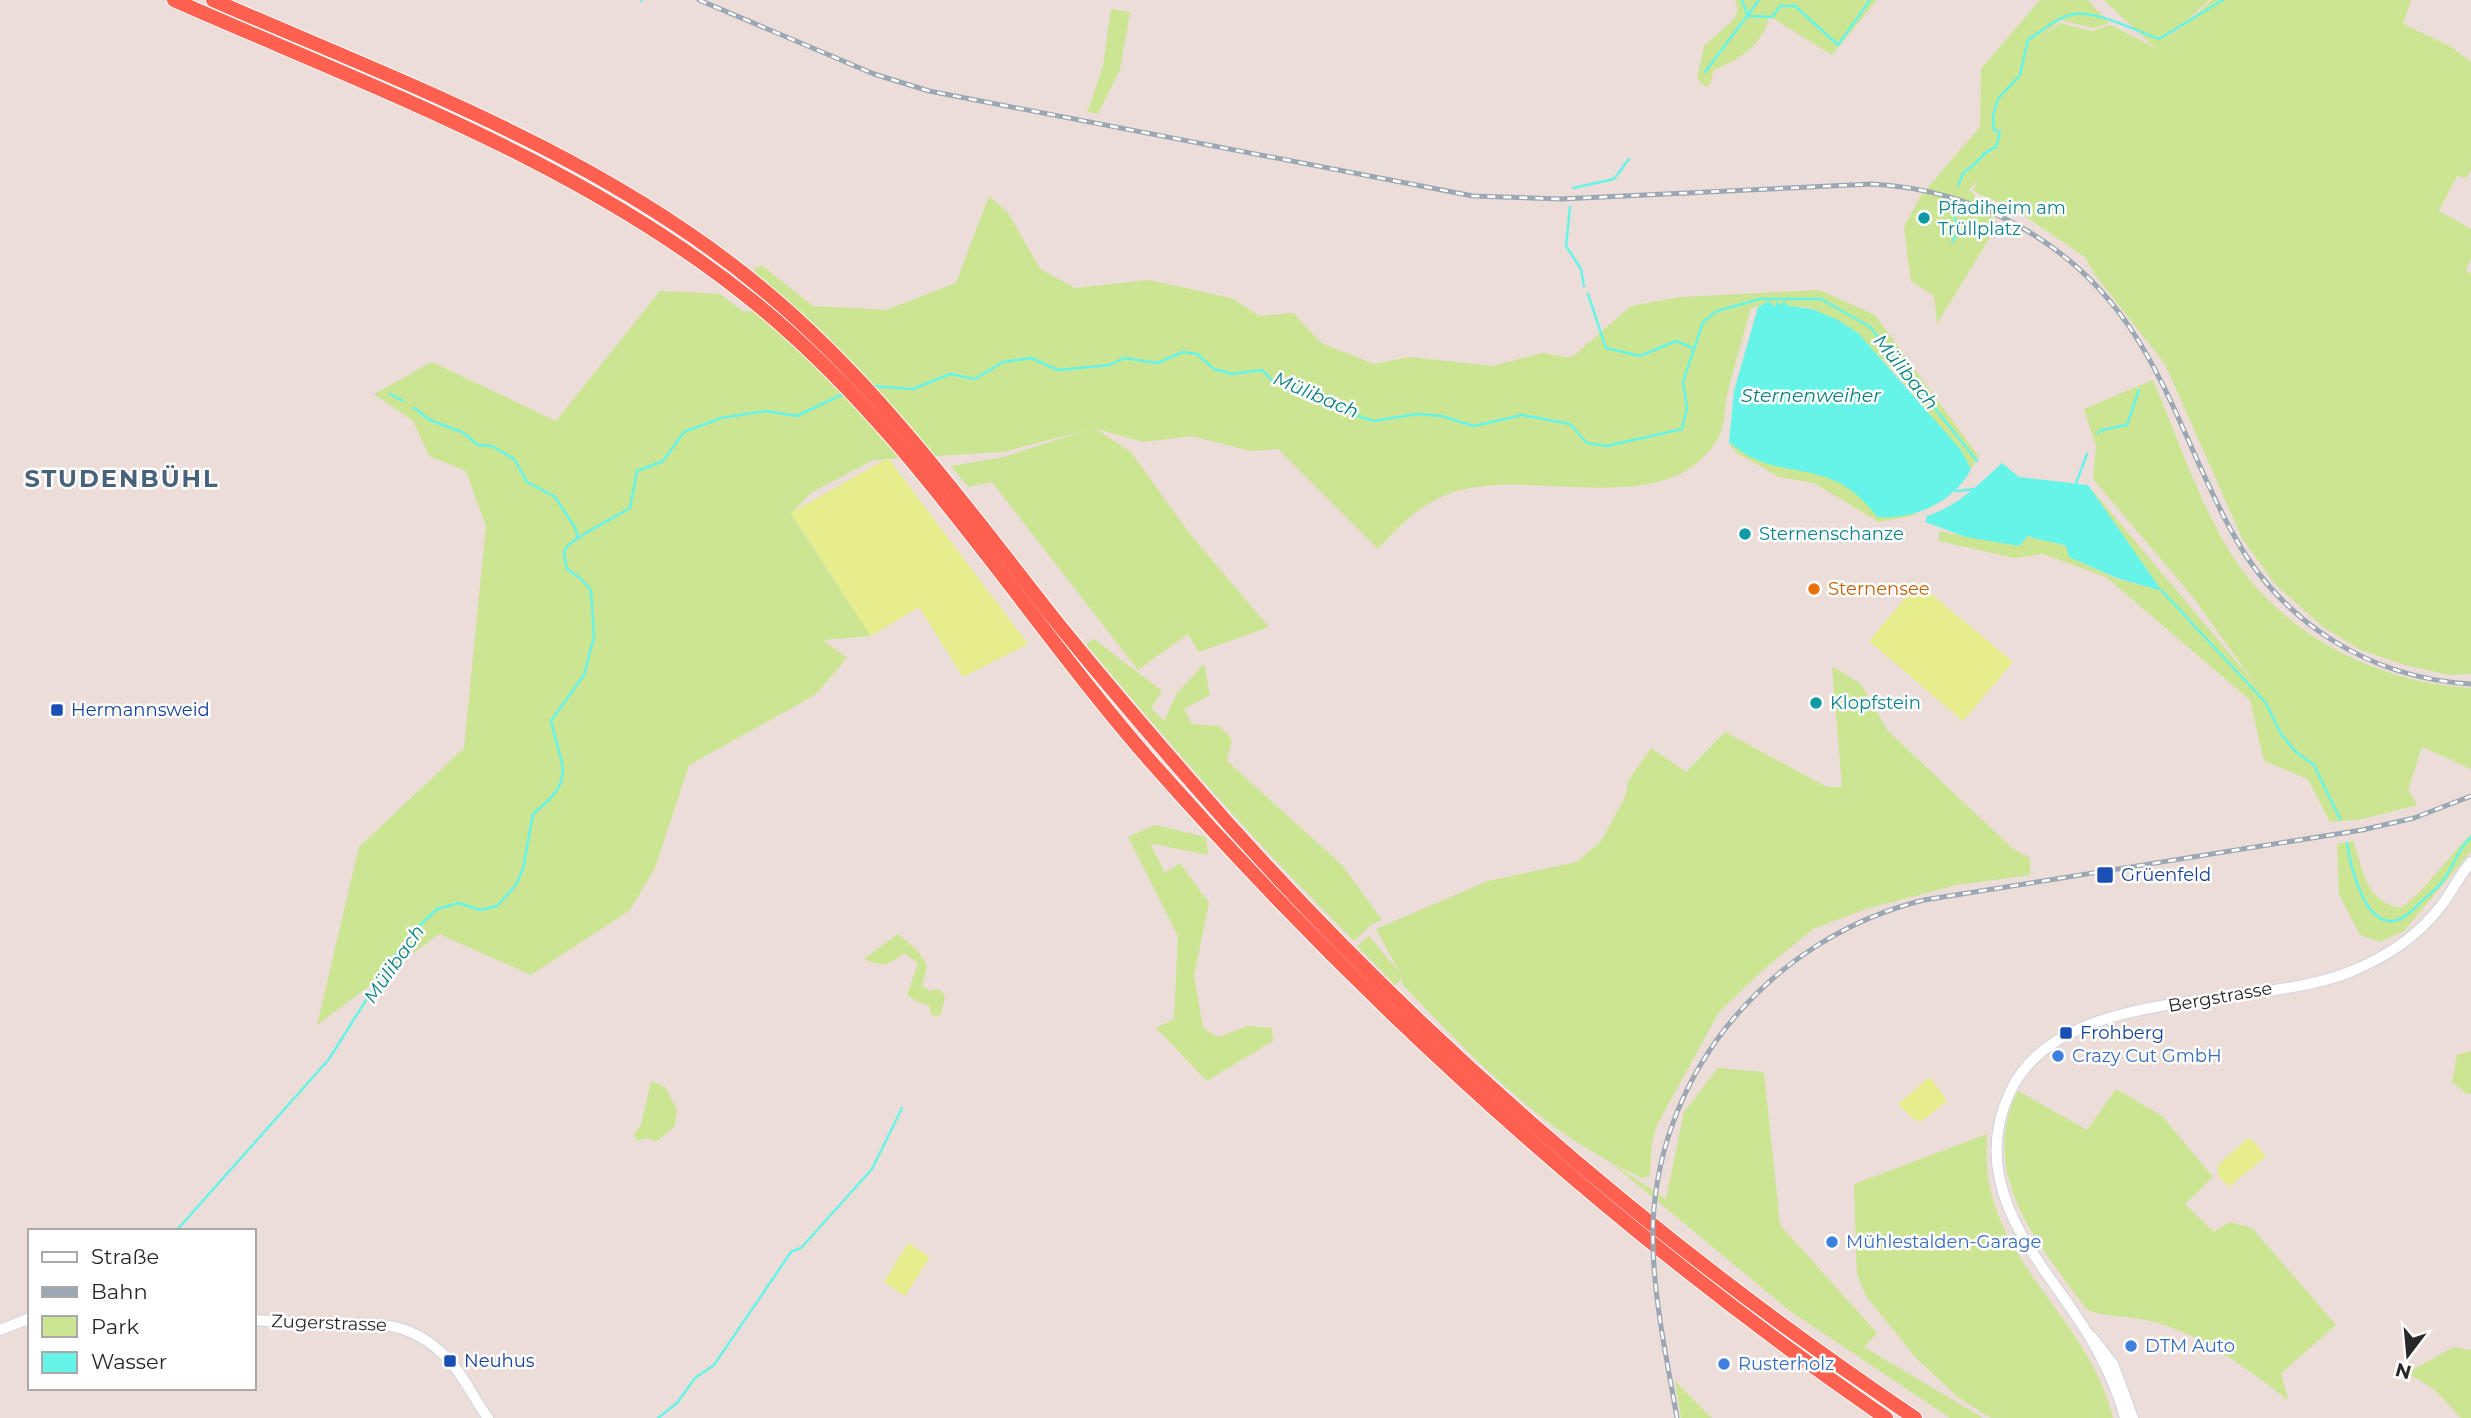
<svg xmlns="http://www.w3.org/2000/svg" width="2471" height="1418" viewBox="0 0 2471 1418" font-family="Montserrat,sans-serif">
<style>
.green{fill:#cbe592}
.pitch{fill:#e6ed8d}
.water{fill:#66f4e9}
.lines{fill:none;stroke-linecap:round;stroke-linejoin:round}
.stream{stroke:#66f4e9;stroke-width:2.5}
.secondary-casing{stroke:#cbd5de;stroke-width:12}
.motorway-casing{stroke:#fff;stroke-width:16}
.secondary{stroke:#fff;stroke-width:10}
.motorway{stroke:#ff6050;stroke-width:14}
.rail-casing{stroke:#9ca7b4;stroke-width:5}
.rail{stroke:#fff;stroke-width:2.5;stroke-dasharray:8;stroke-linecap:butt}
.culture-dot{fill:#0f9aa8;stroke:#fff;stroke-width:2.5}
.food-dot{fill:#e8710a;stroke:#fff;stroke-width:2.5}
.transit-dot{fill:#1a4fb4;stroke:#fff;stroke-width:2.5}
.shop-dot{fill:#3f7fe0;stroke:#fff;stroke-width:2.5}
.labels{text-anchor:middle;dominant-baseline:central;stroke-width:5;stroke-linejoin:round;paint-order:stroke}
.culture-label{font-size:18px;fill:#0d838f;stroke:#fff;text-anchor:start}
.food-label{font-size:18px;fill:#c56008;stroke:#fff;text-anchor:start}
.transit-label{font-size:18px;fill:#164399;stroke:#fff;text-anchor:start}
.street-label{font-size:18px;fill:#282828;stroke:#fff}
.shop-label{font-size:18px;fill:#366cbe;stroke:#fff;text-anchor:start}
.water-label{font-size:19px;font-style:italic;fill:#098181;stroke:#fff}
.district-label{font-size:24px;font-weight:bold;letter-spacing:2px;fill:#47627a;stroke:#fff}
</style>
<rect width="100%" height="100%" fill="#ecddd9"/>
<g class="green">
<path d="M1735,0H1877L1832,55L1769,16C1764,45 1738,60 1714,70L1710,84L1705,87L1697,78L1704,46L1734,19L1738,10Z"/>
<polygon points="2040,0 2088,0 2109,23 2094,28 2060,20 2041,39 2060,23 2091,31 2111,25 2155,48 2104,0 2209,0 2157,49 2212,0 2411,0 2403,24 2450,46 2471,62 2471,169 2467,178 2457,176 2439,211 2471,229 2471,258 2466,271 2471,273 2471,674 2449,675 2405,665 2361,650 2323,627 2275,584 2242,538 2165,364 2095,275 2085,257 2016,210 1973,191 1977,181 1969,189 1998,224 1937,324 1934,296 1911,281 1904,227 1922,194 1980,127 1981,69"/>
<polygon points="1111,9 1130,12 1120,70 1098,114 1086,111 1089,108 1103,66"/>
<path d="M989,196L1008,213L1040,269L1075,288L1149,280L1231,298L1260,316L1293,313L1321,343L1374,364L1409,357L1493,366L1542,353L1571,358L1631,306L1680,297L1819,290L1875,315L1979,457L1971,469C1925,413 1882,340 1814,310C1799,303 1781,311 1767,304L1751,308C1743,337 1734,366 1727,395C1724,410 1725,429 1716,442C1663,522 1534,467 1454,492C1422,502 1400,525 1378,549L1278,449L1251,451L1191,436L1143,442L1094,428L1131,452L1189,533L1269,627L1199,652L1188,634L1138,670L992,482L968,487L951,466L1004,457L1087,430L1003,452L873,460L811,493L791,514L871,636L823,640L847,658L815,695L689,765L655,868L630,910L531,975L439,934L317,1025L359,847L464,748L486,526L466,471L429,456L413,421L374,394L432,362L556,421L660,291L720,294L744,312L791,305L753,270L761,265L813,306L886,310L956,283Z"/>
<path d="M2153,380C2176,434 2195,491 2224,542C2274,631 2372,682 2471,688V769L2422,747L2408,790L2417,805L2363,819L2330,822L2308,779L2264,761L2250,700L2106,577L2043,554L2014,558L1939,541V531L2019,546L2028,536C2041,541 2054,541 2066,547L2069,557L2117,579L2161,590L2088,485L2256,685L2193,597L2093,479L2096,446L2084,409Z"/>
<polygon points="1728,443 1758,456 1827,475 1855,489 1883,515 1921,514 1879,522 1814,483 1779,477 1737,453"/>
<path d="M1094,639L1162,691L1151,708L1164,721L1177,693L1204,664L1210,695L1184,709L1192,724L1219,726L1232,739L1227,761L1342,865L1382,920L1372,924L1354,941C1259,847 1171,747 1086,644Z"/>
<path d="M1832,666L1861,684L1887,730L2013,849L2030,858V875L1956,885L1866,909L1813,929L1763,970L1719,1012L1657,1125L1652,1143L1650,1176L1642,1178L1613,1164L1666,1199L1684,1112L1718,1068L1764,1072L1780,1225L1877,1333L1864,1347L1983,1418H1950L1790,1311L1609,1161C1529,1119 1464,1048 1402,984V978L1395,985L1357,946L1369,936L1400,973L1376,929L1488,881L1577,862L1602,840L1626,795L1628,781L1651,748L1686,772L1725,732L1827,787H1842Z"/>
<polygon points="1155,825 1206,837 1208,855 1150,843 1165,873 1180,863 1209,903 1194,975 1203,1028 1218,1037 1248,1026 1272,1028 1273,1041 1207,1081 1156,1028 1174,1019 1178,936 1128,837"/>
<path d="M2471,834V851L2404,931L2380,942L2360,935L2339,894L2337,844L2353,841C2364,872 2365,901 2401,908C2429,887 2446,859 2471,834Z"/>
<path d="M898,934L917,950L927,965L922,986L930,991L939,989L945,996L941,1014L936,1017L931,1014L929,1005L918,1002L907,995L918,963L904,953C888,966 883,967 864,959Z"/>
<polygon points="2471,1051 2471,1094 2467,1094 2452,1082 2457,1055"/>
<polygon points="651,1081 665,1087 677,1110 675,1126 656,1142 648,1138 637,1141 634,1134 641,1125"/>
<path d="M2116,1089L2162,1116L2213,1177L2185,1204L2214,1232L2229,1222L2252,1228L2336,1325L2281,1373L2288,1400C2246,1368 2200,1332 2146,1320C2126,1316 2106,1317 2087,1310C2040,1245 1976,1175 2018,1091L2087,1130Z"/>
<path d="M1987,1134C1987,1148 1986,1163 1988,1177C2001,1268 2092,1327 2113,1418H1991L1959,1398L1915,1357L1866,1296L1857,1275L1854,1184Z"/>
<polygon points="2454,1347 2471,1350 2471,1418 2461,1418 2434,1389 2407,1373"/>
<polygon points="1675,1381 1712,1418 1681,1418"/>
</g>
<g class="pitch">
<polygon points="888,458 1028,644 963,677 919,607 871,636 791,513"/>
<polygon points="1918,583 2013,662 1963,721 1869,641"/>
<polygon points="1930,1077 1947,1101 1922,1121 1916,1121 1898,1104"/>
<polygon points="2247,1139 2251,1139 2266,1156 2229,1187 2218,1175 2218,1165"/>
<polygon points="908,1243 930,1257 905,1296 884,1282"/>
</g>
<g class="water">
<path d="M1769,301L1774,307L1777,301L1781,306L1783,301L1789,306L1812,309L1838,320L1858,333L1961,450L1971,469C1954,503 1913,520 1877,517C1829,451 1779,487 1729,442L1734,391L1758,307Z"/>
<path d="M2002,463L2019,477L2088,485L2162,591L2117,578L2069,557L2066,546C2054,541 2041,541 2028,536L2019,546L1966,537L1925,522L1927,516C1958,506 1979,484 2002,463Z"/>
</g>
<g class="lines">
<g class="stream">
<polyline points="641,0 641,1"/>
<polyline points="1742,0 1748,16 1772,17 1780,6 1795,6 1838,45 1870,0"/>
<polyline points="1705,72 1759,0"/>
<path d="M1958,185L1964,172C1978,165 1981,152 1996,147L2000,132L1994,130L1993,116L1998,99L2020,75L2028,40C2042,31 2058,16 2075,14C2099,11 2136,31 2159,39L2223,0"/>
<polyline points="1573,188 1614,179 1629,159"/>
<polyline points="1570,207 1566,246 1581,269 1584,286"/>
<polyline points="1952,242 1958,230 1952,207"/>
<polyline points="1588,294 1606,348 1640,356 1676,341 1693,348"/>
<polyline points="872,386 913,389 950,374 975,379 1003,362 1031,358 1058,370 1110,365 1124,358 1157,363 1183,352 1197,354 1214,369 1232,374 1262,370 1273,381 1324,397 1356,415 1373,421 1417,414 1442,416 1474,426 1522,415 1570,424 1587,443 1607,446 1682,429 1687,408 1683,382 1703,322 1717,311 1760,299 1821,299 1870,327 1977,461"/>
<polyline points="390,394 403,401"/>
<polyline points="414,408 430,420 462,432 478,445 492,446 514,459 527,482 555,497 576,529 577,536"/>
<polyline points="2098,433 2102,430 2127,425 2139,390"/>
<polyline points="2076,483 2087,454"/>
<polyline points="1956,491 1976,489"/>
<polyline points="2162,591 2266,703 2281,734 2296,752 2314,765 2340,819"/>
<path d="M2347,843C2350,863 2363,923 2392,921C2404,921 2414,908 2422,901C2428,895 2437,889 2442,882C2453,868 2457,850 2471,837"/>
<path d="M176,1231L329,1059L392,959L414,931L437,909L459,903L480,910L497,906L516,885L523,869L533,814C577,779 562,769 551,721L584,675L594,637L591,590L580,578L567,569C566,564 564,557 564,552C566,540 617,517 630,508L637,471L663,461L684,432L721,418L766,411L797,416L845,393"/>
<polyline points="658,1418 677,1403 695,1378 714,1365 791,1252 801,1248 872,1169 902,1108"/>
</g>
<g class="secondary-casing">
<g id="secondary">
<path d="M254,1320C281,1322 308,1324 335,1324C380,1324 410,1321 445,1356C463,1373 473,1398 488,1418"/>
<polyline points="0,1330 30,1318"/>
<polyline points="2092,1337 2113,1364 2133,1418"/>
<path d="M2125,1418C2117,1388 2102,1357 2086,1331C2056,1282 2012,1237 2000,1180C1993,1150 1997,1120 2010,1092C2060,984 2251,1010 2347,973C2383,959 2417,937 2441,906C2452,892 2459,876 2471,862"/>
</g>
</g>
<g class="motorway-casing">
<g id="motorway">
<path d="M174,0C373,88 583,163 754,302C913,431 1019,611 1153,764C1371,1011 1615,1231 1886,1418"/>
<path d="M213,0C401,82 601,155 760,287C874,381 961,500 1051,615C1096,671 1142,725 1189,779C1399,1023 1648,1238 1915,1418"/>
</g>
</g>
<use href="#secondary" class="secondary"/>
<use href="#motorway" class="motorway"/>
<g class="rail-casing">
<g id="rail">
<path d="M699,0L874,74L929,91L1473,196L1561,199L1872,184C1980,190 2078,245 2136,337C2175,398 2197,469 2232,532C2280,622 2369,678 2471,684"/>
<path d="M1677,1418C1666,1354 1651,1288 1653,1223C1660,1067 1774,937 1924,900L2362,830L2414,818L2471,796"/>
</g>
</g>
<use href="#rail" class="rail"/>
</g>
<g class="culture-dot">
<circle cx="1924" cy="218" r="7"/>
<circle cx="1745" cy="534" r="7"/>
<circle cx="1816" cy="703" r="7"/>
</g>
<circle class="food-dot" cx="1814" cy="589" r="7"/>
<g class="transit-dot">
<rect x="50" y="703" width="14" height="14" rx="3.5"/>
<rect x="2096" y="866" width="18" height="18" rx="3.5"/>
<rect x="2059" y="1026" width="14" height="14" rx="3.5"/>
<rect x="443" y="1354" width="14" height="14" rx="3.5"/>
</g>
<g class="shop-dot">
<circle cx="2058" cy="1056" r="7"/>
<circle cx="1832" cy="1242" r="7"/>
<circle cx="2131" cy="1346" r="7"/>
<circle cx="1724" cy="1364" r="7"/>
</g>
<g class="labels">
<g class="culture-label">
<text x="1938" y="208">Pfadiheim am<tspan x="1938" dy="21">Trüllplatz</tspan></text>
<text x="1759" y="534">Sternenschanze</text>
<text x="1830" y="703">Klopfstein</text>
</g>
<g class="food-label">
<text x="1828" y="589">Sternensee</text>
</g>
<g class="transit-label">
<text x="71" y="710">Hermannsweid</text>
<text x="2121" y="875">Grüenfeld</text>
<text x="2080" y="1033">Frohberg</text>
<text x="464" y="1361">Neuhus</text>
</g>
<g class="street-label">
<text transform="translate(2220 997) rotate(-10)">Bergstrasse</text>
<text transform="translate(329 1323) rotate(2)">Zugerstrasse</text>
</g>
<g class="shop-label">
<text x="2072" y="1056">Crazy Cut GmbH</text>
<text x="1846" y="1242">Mühlestalden-Garage</text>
<text x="2145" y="1346">DTM Auto</text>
<text x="1738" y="1364">Rusterholz</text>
</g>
<g class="water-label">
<text transform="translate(1906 372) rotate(51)">Mülibach</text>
<text transform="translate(1316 395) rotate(23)">Mülibach</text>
<text x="1811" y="395">Sternenweiher</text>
<text transform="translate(394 964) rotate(-55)">Mülibach</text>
</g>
<g class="district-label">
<text x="122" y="478">STUDENBÜHL</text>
</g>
</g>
<rect x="28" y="1229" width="228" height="161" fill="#ffffff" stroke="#a9a9a9" stroke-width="2"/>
<rect x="42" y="1252" width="35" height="10" fill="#ffffff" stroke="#a9a9a9" stroke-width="2"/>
<text x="91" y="1264" font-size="21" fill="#282828">Straße</text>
<rect x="42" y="1287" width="35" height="10" fill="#9ca7b4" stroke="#a9a9a9" stroke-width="2"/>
<text x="91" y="1299" font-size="21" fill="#282828">Bahn</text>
<rect x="42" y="1316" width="35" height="21" fill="#cbe592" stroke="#a9a9a9" stroke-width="2"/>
<text x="91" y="1334" font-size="21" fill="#282828">Park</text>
<rect x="42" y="1352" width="35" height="21" fill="#66f4e9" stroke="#a9a9a9" stroke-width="2"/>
<text x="91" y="1369" font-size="21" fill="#282828">Wasser</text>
<g transform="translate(2408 1355) rotate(196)" stroke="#ffffff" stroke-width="5" paint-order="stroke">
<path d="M0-5L12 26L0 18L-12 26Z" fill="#282828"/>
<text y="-10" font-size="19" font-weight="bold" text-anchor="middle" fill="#282828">N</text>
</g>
</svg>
